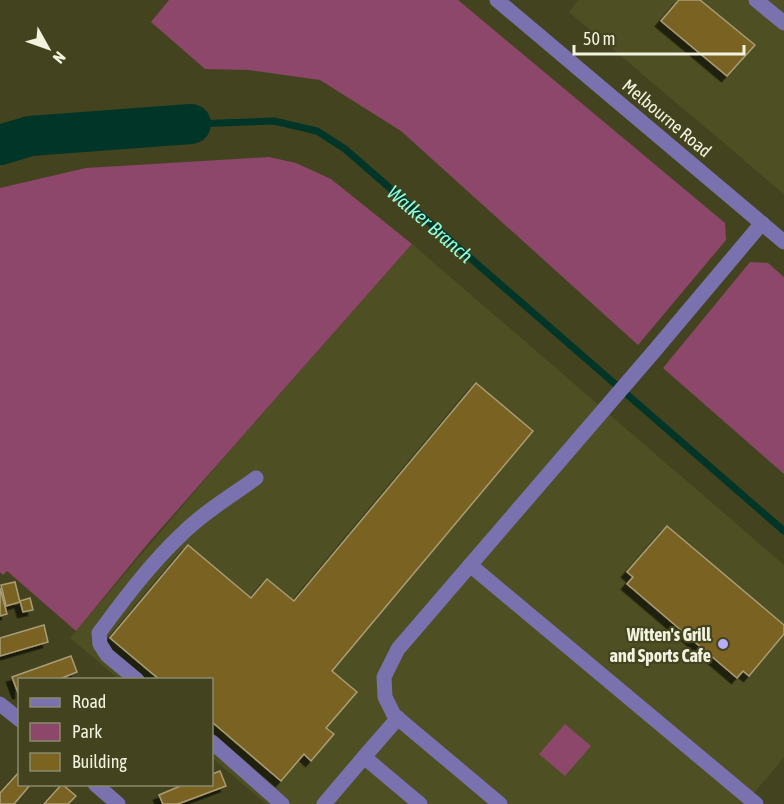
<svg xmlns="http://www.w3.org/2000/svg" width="784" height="804" viewBox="0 0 784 804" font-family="'Asap Condensed',sans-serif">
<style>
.built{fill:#4e4f22}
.green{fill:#8c476a}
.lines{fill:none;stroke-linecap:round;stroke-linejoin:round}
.stream{stroke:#003527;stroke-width:7}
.river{stroke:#003527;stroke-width:40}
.building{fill:#7a6420;stroke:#aa9c76;stroke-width:1.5;filter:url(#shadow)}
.minor{stroke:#7a71af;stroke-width:15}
.poi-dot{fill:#b6acf8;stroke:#43441f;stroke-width:2}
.labels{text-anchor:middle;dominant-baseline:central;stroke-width:4.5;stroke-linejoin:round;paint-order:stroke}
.street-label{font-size:18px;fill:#f2f3df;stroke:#43441f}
.poi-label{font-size:18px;font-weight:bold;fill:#f2f3df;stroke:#43441f;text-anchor:end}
.water-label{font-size:20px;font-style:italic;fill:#95fad8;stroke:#43441f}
</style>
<defs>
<filter id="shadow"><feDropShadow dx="-5.5" dy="5.5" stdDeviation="0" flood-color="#0009"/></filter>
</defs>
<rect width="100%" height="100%" fill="#43441f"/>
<g class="built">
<polygon points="578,0 784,0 784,194 569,12"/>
<polygon points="412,244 784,565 784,757 745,804 266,804 212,758 212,680 119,679 70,638 233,447"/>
</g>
<g class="green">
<polygon points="169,0 458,0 725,223 726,240 638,345 401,131 320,80 248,70 205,69 151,22"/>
<polygon points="269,157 296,163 331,179 412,244 150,541 76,631 7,571 3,575 0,572 0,188 86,168"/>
<polygon points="750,262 768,263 784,277 784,474 663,368"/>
<polygon points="565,724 591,746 565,776 539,754"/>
</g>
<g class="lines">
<path class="stream" id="s1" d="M191,124L274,121L317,131L345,149L784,531"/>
<polyline class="river" points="0,145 30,136 191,124"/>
</g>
<g class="building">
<polygon points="679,0 700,0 755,45 727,76 661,21"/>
<polygon points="476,383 533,431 332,671 357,692 326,728 334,734 311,761 304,754 281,781 212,722 212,680 160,680 110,638 188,545 251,598 267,579 294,601"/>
<polygon points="667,526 784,625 784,634 749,676 743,671 737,678 627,584 633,577 627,572"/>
<polygon points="15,582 20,602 6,606 1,585"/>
<polygon points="0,588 7,614 0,616"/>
<polygon points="30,598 33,610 23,612 20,601"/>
<polygon points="44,625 48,642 0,656 0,638"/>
<polygon points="71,656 77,672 57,680 20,680 20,693 18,693 12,677"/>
<polygon points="20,771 20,784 31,784 14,804 0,804 0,793"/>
<polygon points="220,771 226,786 178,804 163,804 159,795 185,784 212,784 212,774"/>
<polygon points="62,784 76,796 68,804 44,804"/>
</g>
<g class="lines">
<g class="minor">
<polyline points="497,0 784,242"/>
<polyline points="756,0 784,23"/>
<polyline points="470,565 756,804"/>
<path d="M137,680L107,655L100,644L99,633C124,599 151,563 182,534C204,512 231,496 256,478"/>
<polyline points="0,704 20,720"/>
<polyline points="398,718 364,757 420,804"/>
<polyline points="212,742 282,804"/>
<polyline points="95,784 118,804"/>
<polyline points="324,804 364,757"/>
<polyline points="500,804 394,715 385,697 384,677 398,649 656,349 762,223"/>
</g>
</g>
<circle class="poi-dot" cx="723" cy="644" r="6"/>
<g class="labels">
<g class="street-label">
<text transform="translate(667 118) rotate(40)">Melbourne Road</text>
</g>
<g class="poi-label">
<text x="711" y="634">Witten's Grill<tspan x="711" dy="21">and Sports Cafe</tspan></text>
</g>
<g class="water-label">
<text stroke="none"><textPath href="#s1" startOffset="274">Walker Branch</textPath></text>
</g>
</g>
<rect x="18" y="678" width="195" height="108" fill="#43441f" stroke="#898a6c" stroke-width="1.5"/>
<rect x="30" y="698" width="30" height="9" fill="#7a71af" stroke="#898a6c" stroke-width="1.5"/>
<text x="72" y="708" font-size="18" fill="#f2f3df">Road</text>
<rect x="30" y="723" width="30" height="18" fill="#8c476a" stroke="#898a6c" stroke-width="1.5"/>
<text x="72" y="738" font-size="18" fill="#f2f3df">Park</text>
<rect x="30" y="753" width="30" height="18" fill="#7a6420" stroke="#898a6c" stroke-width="1.5"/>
<text x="72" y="768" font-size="18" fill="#f2f3df">Building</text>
<g transform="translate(48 48) rotate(130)" stroke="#43441f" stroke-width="4.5" paint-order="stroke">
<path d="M0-4.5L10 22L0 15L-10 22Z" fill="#f2f3df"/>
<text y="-9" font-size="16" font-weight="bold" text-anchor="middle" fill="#f2f3df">N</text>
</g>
<path d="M574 45v9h170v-9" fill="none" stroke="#f2f3df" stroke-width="3"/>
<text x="583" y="45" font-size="18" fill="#f2f3df" stroke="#43441f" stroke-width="4.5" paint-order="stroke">50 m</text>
</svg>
